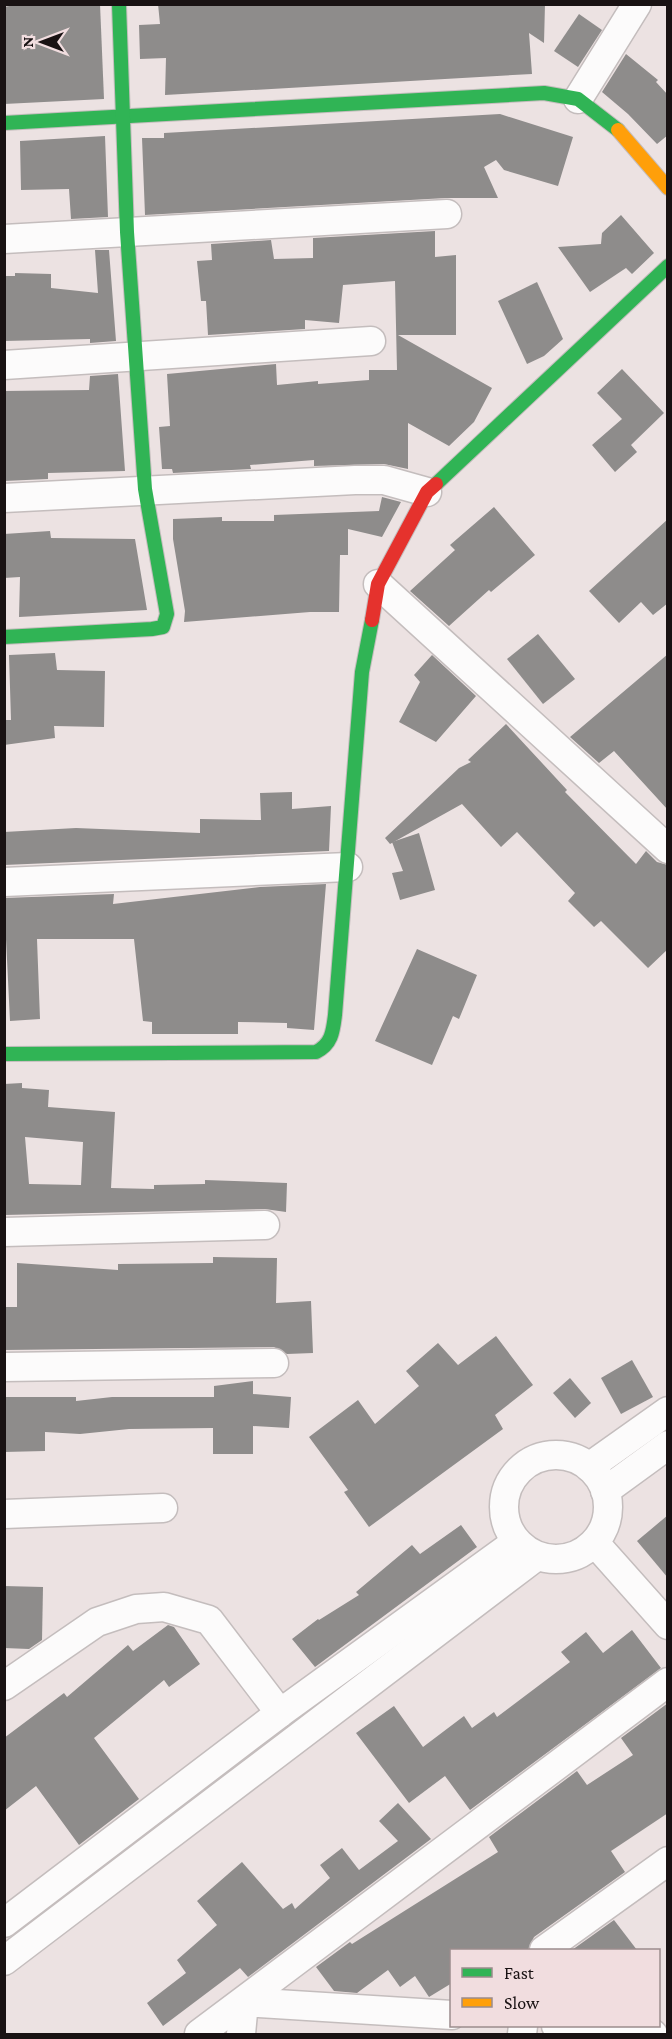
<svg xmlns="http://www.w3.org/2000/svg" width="672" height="2039" viewBox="0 0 672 2039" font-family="'Crimson Pro',serif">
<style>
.building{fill:#8e8c8b;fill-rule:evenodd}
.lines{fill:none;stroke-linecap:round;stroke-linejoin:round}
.street-casing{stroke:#c4bdbd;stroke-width:31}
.fast-casing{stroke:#c4bdbd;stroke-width:16}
.slow-casing{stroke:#c4bdbd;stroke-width:16}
.jam-casing{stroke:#c4bdbd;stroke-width:16}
.street{stroke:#fcfbfb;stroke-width:28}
.fast{stroke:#30b455;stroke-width:14}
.slow{stroke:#ff9f0a;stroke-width:14}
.jam{stroke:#e5322d;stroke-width:14}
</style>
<rect width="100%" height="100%" fill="#ece2e2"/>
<g class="building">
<polygon points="20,4 100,4 104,99 4,104 4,7"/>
<polygon points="158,4 545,4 544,43 529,33 532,74 165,95 166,58 140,59 139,25 160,24"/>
<polygon points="579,14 602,30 578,67 554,51"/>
<polygon points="626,54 658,80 656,82 668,95 668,135 657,144 628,114 602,92"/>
<polygon points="500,114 573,137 558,186 504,170 496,160 484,167 498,198 446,198 145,215 142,138 164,138 164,133"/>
<polygon points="105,136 108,217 71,219 69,189 21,190 20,141"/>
<polygon points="621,215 654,253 632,274 626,268 590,292 558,247 601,244 602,233"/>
<polygon points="435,231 435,257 456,255 456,335 398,335 492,388 474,422 449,446 408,423 408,469 384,464 314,466 314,460 250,465 251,469 173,473 172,469 162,469 159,427 170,426 167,374 276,364 277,385 318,381 318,384 369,380 369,370 397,370 395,281 343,285 339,323 305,320 305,329 208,335 206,301 201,301 197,261 212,260 211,244 271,240 274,259 313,258 313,238"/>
<polygon points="95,250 109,250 116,341 90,343 90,339 4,341 4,276 15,276 15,273 51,274 51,288 98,293"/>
<polygon points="537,282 563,339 544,356 527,364 498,301"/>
<polygon points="622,369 664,413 631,445 637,452 615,472 592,445 622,419 597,393"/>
<polygon points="118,374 125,471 48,473 48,479 4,481 4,391 89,390 90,376"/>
<polygon points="382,497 401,502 382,537 348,529 348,555 340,555 339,612 310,612 184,622 185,611 173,539 173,519 222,517 222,521 274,521 274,515 379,511"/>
<polygon points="494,507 535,555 491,592 489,590 449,626 410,591 455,550 450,545"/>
<polygon points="668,519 668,603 653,615 641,602 619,623 589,591"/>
<polygon points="50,531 51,538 135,539 147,610 19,617 20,577 4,578 4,534"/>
<polygon points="538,634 575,679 543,704 507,659"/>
<polygon points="55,653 57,670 105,671 104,727 54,726 55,738 4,745 4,720 11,720 9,655"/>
<polygon points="668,654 668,810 614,751 599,763 570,737"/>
<polygon points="432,655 476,696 436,742 399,722 420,682 414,675"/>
<polygon points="506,724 567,790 565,792 636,864 646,851 657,862 668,865 668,949 648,968 601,921 594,927 568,901 575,893 517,832 501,847 462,804 390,844 385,838 459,768 471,762 468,760"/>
<polygon points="292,792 292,809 331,806 329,851 4,865 4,832 76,828 200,833 200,819 261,820 260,793"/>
<polygon points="419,833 435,890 400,900 392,873 403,871 392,842"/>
<polygon points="326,884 314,1030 287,1028 287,1023 238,1022 238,1034 152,1034 152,1022 143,1021 134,939 37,939 40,1019 10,1021 4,898 114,894 113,904 260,887"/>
<polygon points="417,949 477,975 459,1019 453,1016 432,1065 375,1041"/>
<path d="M22,1083V1088L49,1090L48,1107L115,1112L111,1188L154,1189V1185L205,1184V1180L287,1183L286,1212L265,1209L4,1215V1084ZM25,1137L83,1142L81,1185L29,1184Z"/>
<polygon points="213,1257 277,1258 276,1303 311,1301 313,1353 287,1354 274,1347 4,1350 4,1307 17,1307 17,1263 118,1270 118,1264 213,1263"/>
<polygon points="496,1336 533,1385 495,1415 503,1429 369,1527 344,1492 348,1490 309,1437 358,1400 375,1424 419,1386 406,1371 438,1343 458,1365"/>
<polygon points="632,1360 653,1397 621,1414 601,1378"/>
<polygon points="570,1378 591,1403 575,1418 553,1393"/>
<polygon points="253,1381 253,1394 291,1397 289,1428 253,1426 253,1454 213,1454 213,1428 129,1429 80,1434 45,1432 45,1451 4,1452 4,1397 76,1397 76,1401 112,1397 214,1397 214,1386"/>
<polygon points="668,1515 668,1578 637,1541"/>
<polygon points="461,1525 477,1547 315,1667 292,1639 318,1619 319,1620 359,1595 356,1592 412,1545 420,1554"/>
<polygon points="4,1586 43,1587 42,1640 29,1649 4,1648"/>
<polygon points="168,1625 174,1627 200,1664 169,1687 164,1680 94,1738 139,1799 79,1845 36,1786 4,1811 4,1738 64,1693 67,1697 128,1645 133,1651"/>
<polygon points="632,1630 661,1668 470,1810 445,1776 409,1803 356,1733 394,1706 423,1747 464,1716 472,1728 494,1712 497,1717 570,1662 561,1652 586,1632 603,1653"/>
<polygon points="668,1703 668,1813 611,1851 625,1872 534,1937 528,1950 452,1950 452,1983 429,1997 415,1976 400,1987 388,1970 357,1993 334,1991 316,1967 350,1942 352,1944 498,1852 489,1837 577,1771 587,1785 633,1755 621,1738"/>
<polygon points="398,1803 431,1839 248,1977 240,1968 163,2026 147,2003 186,1973 177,1960 217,1925 197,1901 242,1862 283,1909 292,1903 295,1909 330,1878 320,1865 342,1848 359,1870 398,1841 379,1821"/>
<polygon points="614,1920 637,1950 572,1950"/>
</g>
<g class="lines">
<g class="street-casing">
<g id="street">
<polyline points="578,99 637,4"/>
<polyline points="4,239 447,214"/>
<polyline points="4,365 371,341"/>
<polyline points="4,498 355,480 384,480 427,492"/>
<polyline points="378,584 668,849"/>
<polyline points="4,882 348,867"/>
<polyline points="4,1232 265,1225"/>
<polyline points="4,1367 274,1363"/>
<circle cx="556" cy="1507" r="52"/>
<polyline points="589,1467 668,1411"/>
<polyline points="605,1491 668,1445"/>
<polyline points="4,1514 163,1508"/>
<polyline points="595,1543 668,1625"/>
<polyline points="4,1686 97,1622 136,1609 164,1607 209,1620 280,1713"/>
<polyline points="4,1923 280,1713 516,1542"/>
<polyline points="544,1950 668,1861"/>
<polyline points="4,1961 537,1556"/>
<polyline points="556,2026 653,2034"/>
<polyline points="199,2034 668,1682"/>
<polyline points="241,2034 244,2002 452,2015"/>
<polyline points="522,2034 523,2026"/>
</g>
</g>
<g class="fast-casing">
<g id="fast">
<polyline points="4,123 544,93 578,99 618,130"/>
<polyline points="436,484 668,266"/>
<polyline points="4,637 152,629 163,627 167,614 145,489 127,232 119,4"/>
<path d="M4,1054L316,1052C332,1044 333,1031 335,1015L362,672L372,620"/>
</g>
</g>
<g class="slow-casing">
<polyline id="slow" points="618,130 668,188"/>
</g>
<g class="jam-casing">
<polyline id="jam" points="372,620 378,584 427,492 436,484"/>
</g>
<use href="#street" class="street"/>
<use href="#fast" class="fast"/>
<use href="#slow" class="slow"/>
<use href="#jam" class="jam"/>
</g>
<rect width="672" height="2039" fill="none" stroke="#191213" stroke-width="12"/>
<rect x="450" y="1949" width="210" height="78" fill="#f1dddf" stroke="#9b8c8d" stroke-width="1.5"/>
<rect x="462" y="1968" width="30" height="9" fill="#30b455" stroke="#9b8c8d" stroke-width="1.5"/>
<text x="504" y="1979" font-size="18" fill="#191213">Fast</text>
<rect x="462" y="1998" width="30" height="9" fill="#ff9f0a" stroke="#9b8c8d" stroke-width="1.5"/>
<text x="504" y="2009" font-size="18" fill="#191213">Slow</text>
<g transform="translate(42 42) rotate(270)" stroke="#f1dddf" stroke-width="4.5" paint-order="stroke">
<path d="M0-4.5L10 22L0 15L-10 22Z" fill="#191213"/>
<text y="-9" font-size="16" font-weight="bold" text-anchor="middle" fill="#191213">N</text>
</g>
</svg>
